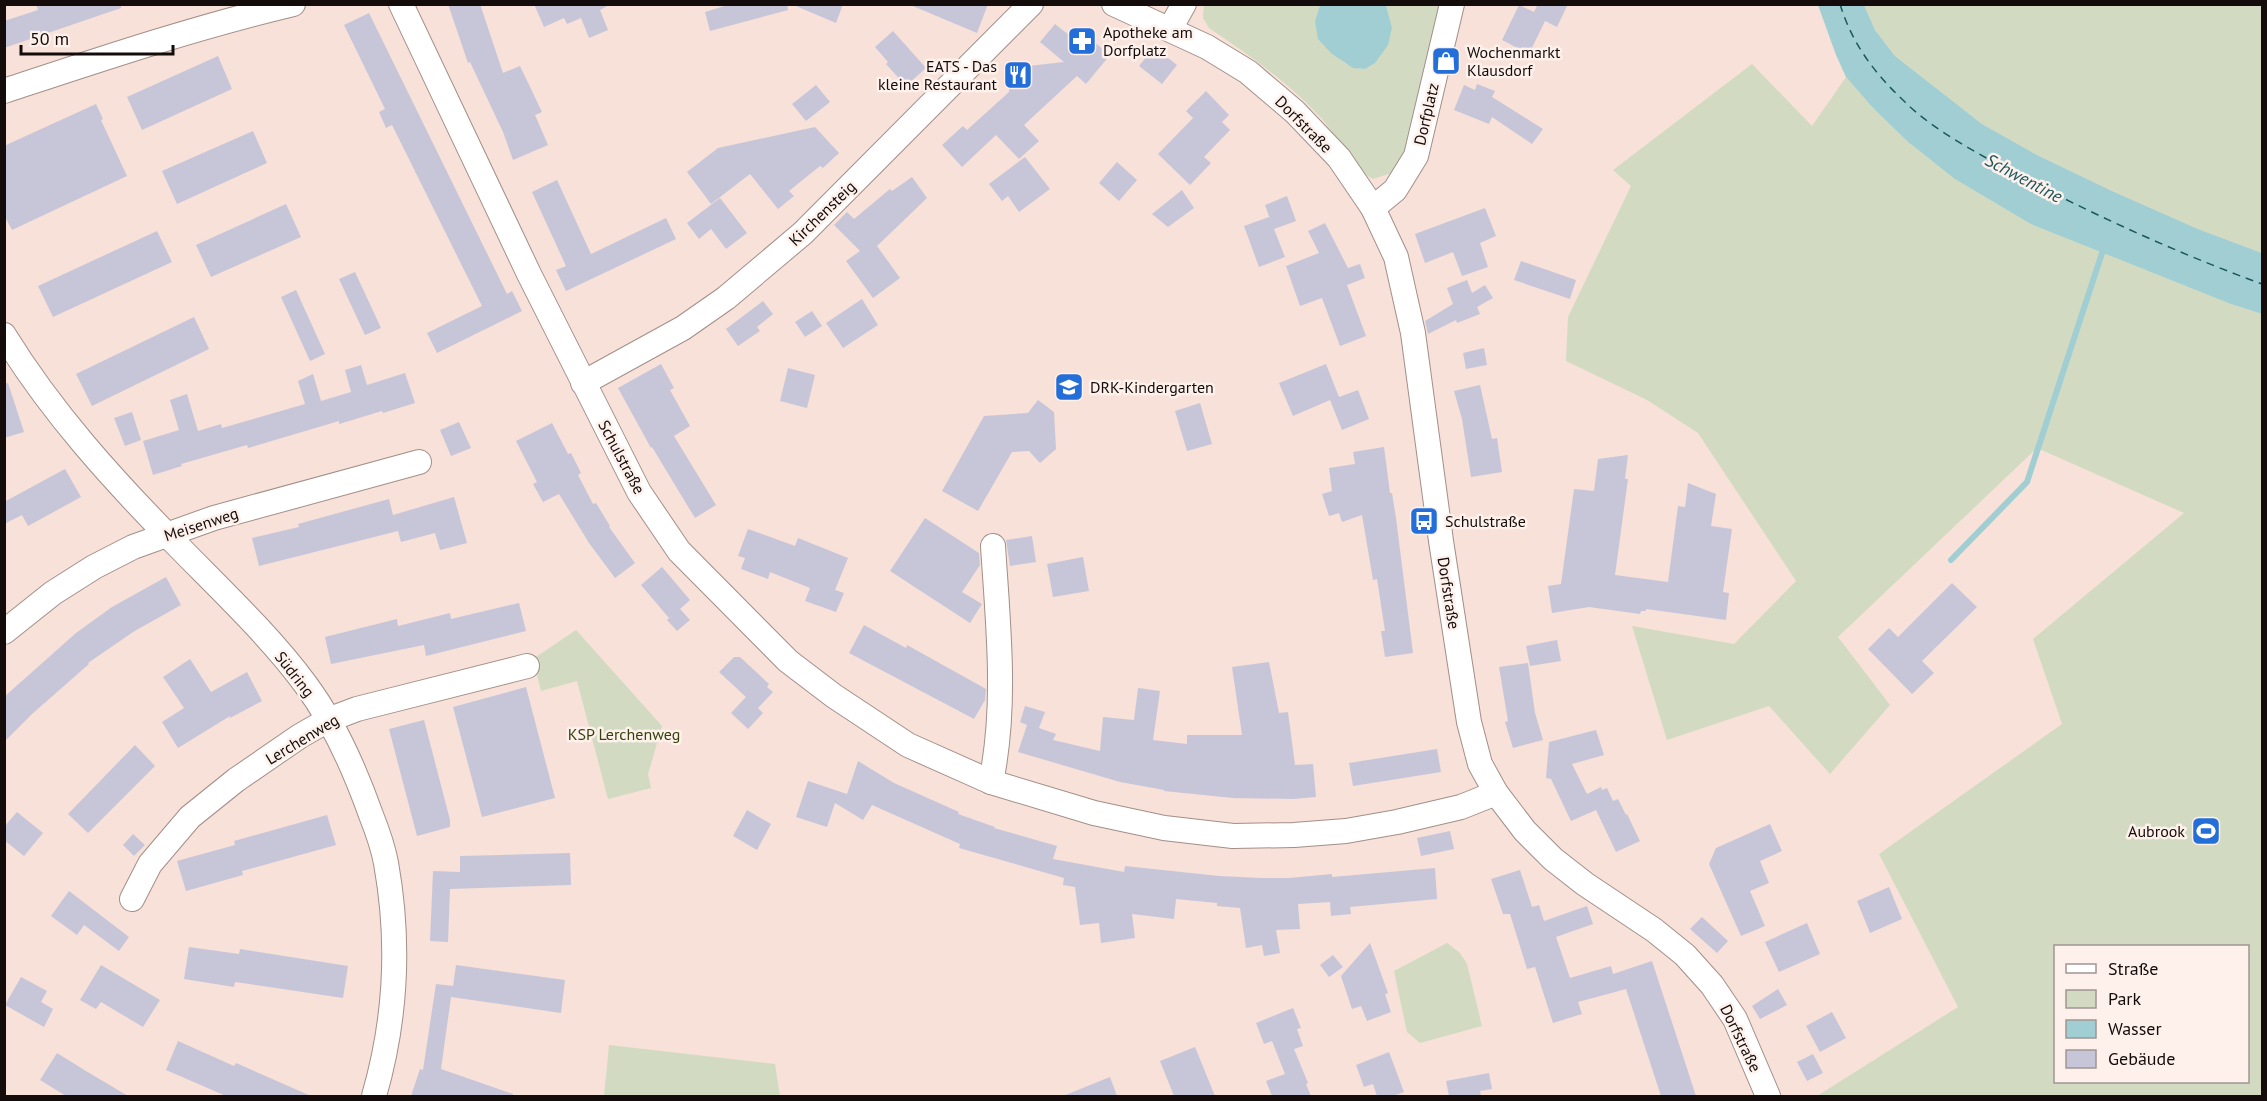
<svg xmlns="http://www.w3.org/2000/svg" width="2267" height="1101" viewBox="0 0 2267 1101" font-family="'PT Sans',sans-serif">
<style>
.green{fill:#d2dbc2;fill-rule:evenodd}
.water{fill:#a1ced2}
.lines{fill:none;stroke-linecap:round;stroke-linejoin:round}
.stream{stroke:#a1ced2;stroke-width:6}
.ferry{stroke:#1b585d;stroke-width:1.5;stroke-dasharray:8 6;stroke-linecap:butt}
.building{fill:#c7c6d9}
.minor-casing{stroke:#a38f88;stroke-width:26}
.minor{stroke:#fff;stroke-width:24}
.labels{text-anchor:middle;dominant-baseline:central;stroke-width:5;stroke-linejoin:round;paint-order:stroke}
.poi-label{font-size:16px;fill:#130c0a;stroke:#fef1ec;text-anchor:start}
.street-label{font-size:16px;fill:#130c0a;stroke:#fef1ec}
.park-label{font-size:16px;fill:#34410a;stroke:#fef1ec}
.water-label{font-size:18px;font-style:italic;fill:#1b585d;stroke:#fef1ec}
</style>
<rect width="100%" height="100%" fill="#f7e1d9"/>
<g class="green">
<path d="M1204,4L1320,5L1315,21C1327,44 1336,67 1365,69L1392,28L1386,5H1444L1409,154L1398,171L1373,179C1350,167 1339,140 1323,120C1290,83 1250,56 1209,28L1203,18Z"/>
<polygon points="1864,5 2262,5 2262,253 2198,229 2112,191 2037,155 1982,124 1895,56 1875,30"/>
<path d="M1752,64L1812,126L1846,77L1873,108L1907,141L2231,304L2262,314V1096H1817L1958,1007L1879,854L2062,724L2033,639L2184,513L2037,448L1838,637L1890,705L1830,774L1769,706L1667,740L1632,626L1734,644L1796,581L1698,433L1647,400L1566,361L1568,317L1631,186L1613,170ZM2056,946H2248V1082H2056Z"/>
<polygon points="576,630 662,726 648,774 651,788 608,799 577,681 541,691 533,659"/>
<polygon points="1447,943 1460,953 1467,964 1482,1026 1420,1043 1407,1032 1394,971"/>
<polygon points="609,1045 775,1064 780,1096 604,1096"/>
</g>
<g class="water">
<polygon points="1320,5 1386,5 1392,28 1388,45 1375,63 1365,69 1353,68 1332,54 1318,39 1315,21"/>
<polygon points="1818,5 1864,5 1875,30 1895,56 1982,124 2037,155 2112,191 2198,229 2262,253 2262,314 2231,304 2031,224 1955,179 1907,141 1873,108 1846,77 1836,55"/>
</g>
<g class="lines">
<polyline class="stream" points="1951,560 2027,482 2104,247"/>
<path class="ferry" d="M1840,4C1852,44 1875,74 1905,102C1934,131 1984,157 2020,176C2098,217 2180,254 2262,284"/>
</g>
<g class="building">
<polygon points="36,4 121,4 121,8 4,48 4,21 38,10"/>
<polygon points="448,4 480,4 503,73 520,66 542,112 535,115 548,145 513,160 503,132 470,62 468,63"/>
<polygon points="534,4 611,4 600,10 608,30 589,38 581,18 567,24 564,18 544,27"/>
<polygon points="731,4 787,4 788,10 710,31 705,12"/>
<polygon points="791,4 843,4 836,23"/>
<polygon points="908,4 988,4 977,33"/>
<polygon points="1538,4 1568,4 1557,27 1545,21 1529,54 1502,40 1519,5 1534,12"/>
<polygon points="369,13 507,294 512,291 522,311 437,353 427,333 482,306 392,125 386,128 379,112 385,109 344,25"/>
<polygon points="1055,24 1069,35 1076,27 1110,55 1086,84 1077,76 1024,125 1039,141 1019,159 996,135 962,167 942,145 963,126 967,130 1009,92 1009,77 1020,67 1064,62 1040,42"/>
<polygon points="893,31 926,68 906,86 886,64 888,62 875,47"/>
<polygon points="1154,47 1177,65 1162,84 1139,66"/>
<polygon points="218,56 232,89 142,130 127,97"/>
<polygon points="1477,84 1495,91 1492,97 1543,129 1532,144 1492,117 1489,124 1454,110 1464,85 1475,90"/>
<polygon points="816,85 830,102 806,121 792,104"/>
<polygon points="1206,91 1229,115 1222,122 1230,130 1204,157 1211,163 1190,185 1158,154 1193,118 1186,111"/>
<polygon points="96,104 103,119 101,120 127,176 12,230 4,215 4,146"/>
<polygon points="815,127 839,153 823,168 820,166 789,191 794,196 778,209 750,174 711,204 687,172 718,148"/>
<polygon points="253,131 267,163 177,204 162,171"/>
<polygon points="1025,157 1050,189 1019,212 1008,196 1002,201 989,184"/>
<polygon points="1117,162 1137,180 1119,201 1099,183"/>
<polygon points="912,177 927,198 877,246 900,278 873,298 846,261 860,251 834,225 847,212 854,219 890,189 892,191"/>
<polygon points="557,180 591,254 666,218 676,239 566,291 556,270 566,266 532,192"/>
<polygon points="1182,190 1194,208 1168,227 1152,214"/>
<polygon points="1287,196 1296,221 1274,229 1285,257 1259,267 1244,226 1269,217 1270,219 1265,205"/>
<polygon points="720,198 747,233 726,249 711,229 699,239 687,223"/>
<polygon points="286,204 301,237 211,277 196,245"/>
<polygon points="1485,208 1496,236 1480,243 1488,267 1462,276 1453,252 1425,263 1415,234"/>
<polygon points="1325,223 1348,268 1360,264 1365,278 1347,285 1366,336 1340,346 1322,298 1300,306 1286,266 1319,253 1308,231"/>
<polygon points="157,231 172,262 53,317 38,286"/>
<polygon points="1521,261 1576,280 1570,299 1514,280"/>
<polygon points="355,272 381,328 365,335 339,279"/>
<polygon points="1467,280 1472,293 1485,285 1493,298 1477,307 1480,314 1457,323 1456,320 1428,334 1425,321 1453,304 1447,288"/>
<polygon points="296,290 325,354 310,361 281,297"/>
<polygon points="862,299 878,325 843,348 826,323"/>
<polygon points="763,301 773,314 757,327 760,331 738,346 726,329"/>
<polygon points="812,311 822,326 805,337 795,322"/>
<polygon points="194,317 209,349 92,406 76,374"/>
<polygon points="1484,348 1487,365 1466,369 1463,353"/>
<polygon points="661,364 674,388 670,390 690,426 674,436 716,505 695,518 652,447 651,448 618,388"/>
<polygon points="1326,364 1339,397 1358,390 1369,419 1342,430 1330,400 1293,416 1279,383"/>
<polygon points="361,365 367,385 405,373 415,403 383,413 382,411 339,424 339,421 248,448 247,445 181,464 182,466 153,475 143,441 179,430 170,400 187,394 198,431 221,424 222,428 305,404 298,381 313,374 321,401 351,392 345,370"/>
<polygon points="788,368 815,375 807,408 780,401"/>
<polygon points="8,383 24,432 4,438 4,384"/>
<polygon points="1480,385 1492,439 1497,438 1502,472 1471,477 1462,419 1454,391"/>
<polygon points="1038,400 1054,412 1056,449 1040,463 1029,451 1012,452 978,511 942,491 984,416 1028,413"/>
<polygon points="1200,403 1212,444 1187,451 1175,411"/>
<polygon points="132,412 141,440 125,446 114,418"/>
<polygon points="459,422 471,448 451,456 440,430"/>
<polygon points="552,423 568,454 571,453 581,473 578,475 593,504 596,503 610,526 609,527 635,563 615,578 589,543 559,494 543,502 533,484 537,482 516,441"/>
<polygon points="1384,447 1390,493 1392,493 1396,518 1413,653 1385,657 1381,631 1385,631 1377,579 1373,580 1362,515 1342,522 1339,513 1329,516 1322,494 1332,491 1329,468 1355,464 1353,452"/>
<polygon points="1628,455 1625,479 1628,479 1615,575 1668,582 1678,506 1685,507 1688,483 1716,494 1711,526 1732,529 1723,592 1729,593 1726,620 1646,609 1646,611 1641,611 1640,614 1589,607 1552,613 1548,586 1561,584 1574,489 1594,491 1598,459"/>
<polygon points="65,469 81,497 28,526 22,515 4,524 4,502"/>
<polygon points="454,497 467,543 440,550 435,533 401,542 398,531 259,566 252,538 299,527 298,524 389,499 393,515"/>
<polygon points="925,518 979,553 980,565 962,592 982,604 970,623 890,571"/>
<polygon points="748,529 795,546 798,538 848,558 835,590 844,593 836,612 805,601 810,588 770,572 768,579 741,569 745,558 738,556"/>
<polygon points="1032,536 1036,562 1010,566 1006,540"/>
<polygon points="1083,557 1089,591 1053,597 1047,564"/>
<polygon points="662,567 690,600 680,609 690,620 677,631 667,620 675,613 669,618 641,585"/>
<polygon points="166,577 181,605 133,632 88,663 89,664 32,714 4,742 4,697 76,633 112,607"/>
<polygon points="1952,583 1977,607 1922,661 1934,673 1912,694 1868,649 1889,628 1898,637"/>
<polygon points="519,603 526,631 426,656 424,645 331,664 325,637 397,619 398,626 450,613 451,619"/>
<polygon points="864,625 906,648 907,645 986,689 985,700 974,719 849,653"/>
<polygon points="1557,640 1561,661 1530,666 1526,646"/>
<polygon points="734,657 740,657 769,684 767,687 773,692 758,708 763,713 748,729 731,713 746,697 719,672"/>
<polygon points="190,659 211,692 247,672 262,701 230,718 230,716 178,748 162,722 184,708 163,677"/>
<polygon points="1269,662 1279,713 1288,712 1295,765 1313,764 1316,797 1294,799 1233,798 1164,791 1164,790 1120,782 1018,752 1027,725 1020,722 1025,706 1045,712 1039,728 1056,734 1053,740 1100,751 1103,717 1134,720 1138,688 1160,691 1153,740 1187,744 1187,735 1242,735 1232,667"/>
<polygon points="1528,663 1535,713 1543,740 1513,748 1505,722 1508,721 1499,667"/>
<polygon points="526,687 555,798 482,817 453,707"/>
<polygon points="424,720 450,820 450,827 417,836 389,729"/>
<polygon points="1596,730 1604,755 1572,764 1587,794 1601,787 1602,790 1607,788 1613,801 1618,799 1626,815 1627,814 1640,841 1616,852 1596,810 1571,821 1551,779 1546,778 1549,742"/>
<polygon points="135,745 155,766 88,833 68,814"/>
<polygon points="1437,749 1441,772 1353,786 1349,763"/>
<polygon points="858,761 894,783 959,812 958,814 995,827 994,828 1057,846 1053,859 1124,872 1125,866 1219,876 1261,878 1289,878 1332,874 1332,877 1435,868 1437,899 1350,907 1351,914 1331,916 1330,902 1298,904 1300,929 1276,930 1280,953 1264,956 1262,945 1246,948 1240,908 1217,906 1217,903 1176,899 1174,919 1132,914 1135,938 1101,943 1099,923 1080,925 1075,887 1063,885 1064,878 959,848 960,844 872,805 863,820 835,803 827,827 796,817 808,781 847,794"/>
<polygon points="747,810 771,824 757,850 733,836"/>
<polygon points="17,812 43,833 24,856 4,840 4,827"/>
<polygon points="327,815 336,845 242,871 243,875 186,891 177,861 235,845 234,841"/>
<polygon points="1770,824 1782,851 1760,861 1769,883 1750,891 1765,926 1741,936 1709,864 1716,848"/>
<polygon points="1450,831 1454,849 1421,856 1417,838"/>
<polygon points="133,834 145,845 134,856 123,845"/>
<polygon points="570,853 571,885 450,889 448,942 430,941 433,871 460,872 460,856"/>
<polygon points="1520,870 1532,907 1539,905 1544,921 1587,906 1593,924 1556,937 1570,978 1611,966 1613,974 1652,961 1696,1096 1661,1096 1626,989 1578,1002 1582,1014 1553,1023 1535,967 1527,969 1510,914 1503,914 1491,879"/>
<polygon points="1889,887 1902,919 1870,933 1857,901"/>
<polygon points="69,891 129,937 119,951 84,925 77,935 51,916"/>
<polygon points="1702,917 1728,941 1717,953 1690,929"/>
<polygon points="1807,923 1820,954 1779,972 1765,942"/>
<polygon points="1370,943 1388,993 1385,994 1391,1012 1367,1021 1361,1006 1352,1009 1341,976"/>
<polygon points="189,947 239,954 240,949 348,966 343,998 235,982 234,987 184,979"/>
<polygon points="1333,955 1343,967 1329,977 1320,965"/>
<polygon points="101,965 160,1000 143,1027 101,1002 96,1009 80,1000"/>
<polygon points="456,965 565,980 561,1013 451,997 441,1069 513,1094 513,1096 411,1096 420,1069 423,1070 436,984 453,986"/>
<polygon points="21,977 47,991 41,1002 53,1009 44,1027 5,1005"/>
<polygon points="1778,989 1787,1005 1760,1019 1752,1006"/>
<polygon points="1293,1008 1301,1028 1297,1029 1303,1046 1294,1049 1308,1083 1306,1084 1311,1096 1272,1096 1266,1081 1285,1074 1272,1041 1264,1044 1256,1023"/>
<polygon points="1832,1012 1846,1038 1820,1052 1806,1026"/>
<polygon points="178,1041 234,1066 236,1063 311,1096 226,1096 166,1070"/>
<polygon points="1195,1047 1215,1096 1174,1096 1160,1061"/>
<polygon points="1389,1052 1404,1092 1393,1096 1377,1096 1373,1084 1364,1087 1356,1065"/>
<polygon points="57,1053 86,1071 128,1096 66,1096 40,1080"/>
<polygon points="1813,1054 1823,1073 1807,1081 1797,1062"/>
<polygon points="1489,1073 1492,1089 1480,1091 1481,1096 1449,1096 1446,1081"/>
<polygon points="1110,1077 1117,1096 1063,1096"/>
</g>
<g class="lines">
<g class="minor-casing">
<g id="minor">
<polyline points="401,4 529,274 639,492 679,551 788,661 834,696 908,745 991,782 1094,813 1164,828 1233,836 1294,835 1346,831 1397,822 1461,807 1496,793"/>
<polyline points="1114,4 1207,47 1248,72 1295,112 1339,158 1373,208 1396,257 1413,333 1441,541 1469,722 1480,764 1496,793 1525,831 1553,859 1585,884 1654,930 1685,955 1712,985 1735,1019 1768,1096"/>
<polyline points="1170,29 1184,4"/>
<path d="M4,91C101,59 193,28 293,4"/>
<polyline points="1373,208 1395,190 1416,156 1452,4"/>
<path d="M4,335C52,413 113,480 177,545C219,588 271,637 306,685C335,724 355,770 371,815C377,830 383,847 386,863C400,941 396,1020 374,1096"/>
<polyline points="583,383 683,328 726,298 803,233 1031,4"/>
<polyline points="4,632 53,593 94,567 133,547 214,518 419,462"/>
<path d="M991,782C1007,704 998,625 993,546"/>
<polyline points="132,899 150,864 190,817 236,780 300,736 328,720 357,709 527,666"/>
</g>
</g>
<use href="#minor" class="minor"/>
</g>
<defs>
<g id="pharmacy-square" transform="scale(1.5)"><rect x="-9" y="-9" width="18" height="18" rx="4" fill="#236ed9" stroke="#fef1ec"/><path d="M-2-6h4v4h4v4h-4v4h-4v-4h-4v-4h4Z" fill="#fff"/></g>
<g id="shop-square" transform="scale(1.5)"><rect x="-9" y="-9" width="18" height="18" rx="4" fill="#236ed9" stroke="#fef1ec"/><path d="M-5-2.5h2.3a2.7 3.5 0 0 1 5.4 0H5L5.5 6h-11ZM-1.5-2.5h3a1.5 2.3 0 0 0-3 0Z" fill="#fff"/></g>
<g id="restaurant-square" transform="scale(1.5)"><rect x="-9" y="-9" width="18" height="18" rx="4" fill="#236ed9" stroke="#fef1ec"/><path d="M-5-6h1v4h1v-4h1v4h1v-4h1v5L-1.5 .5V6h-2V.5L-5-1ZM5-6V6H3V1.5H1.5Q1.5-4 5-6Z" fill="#fff"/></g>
<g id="school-square" transform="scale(1.5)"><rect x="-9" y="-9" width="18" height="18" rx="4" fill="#236ed9" stroke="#fef1ec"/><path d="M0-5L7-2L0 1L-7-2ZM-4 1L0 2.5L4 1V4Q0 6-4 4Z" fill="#fff"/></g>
<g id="bus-square" transform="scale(1.5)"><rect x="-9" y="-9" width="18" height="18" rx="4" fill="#236ed9" stroke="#fef1ec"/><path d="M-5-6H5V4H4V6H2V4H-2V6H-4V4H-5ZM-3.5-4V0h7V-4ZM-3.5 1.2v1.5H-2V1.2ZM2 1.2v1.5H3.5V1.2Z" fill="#fff"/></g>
<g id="stadium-square" transform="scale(1.5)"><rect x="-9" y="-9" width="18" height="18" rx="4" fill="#236ed9" stroke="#fef1ec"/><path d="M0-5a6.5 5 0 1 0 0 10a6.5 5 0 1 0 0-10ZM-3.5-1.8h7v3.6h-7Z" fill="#fff"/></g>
</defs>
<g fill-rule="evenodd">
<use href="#pharmacy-square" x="1082" y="41"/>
<use href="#shop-square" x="1446" y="61"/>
<use href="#restaurant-square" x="1018" y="75"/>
<use href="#school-square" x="1069" y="387"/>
<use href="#bus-square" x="1424" y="521"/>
<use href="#stadium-square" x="2206" y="831"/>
</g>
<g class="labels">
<g class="poi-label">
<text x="1103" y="32">Apotheke am<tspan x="1103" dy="18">Dorfplatz</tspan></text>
<text x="1467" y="52">Wochenmarkt<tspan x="1467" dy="18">Klausdorf</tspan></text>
<text x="997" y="66" text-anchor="end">EATS - Das<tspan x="997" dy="18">kleine Restaurant</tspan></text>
<text x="1090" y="387">DRK-Kindergarten</text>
<text x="1445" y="521">Schulstraße</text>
<text x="2185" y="831" text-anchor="end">Aubrook</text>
</g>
<g class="street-label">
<text transform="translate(1426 114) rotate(-77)">Dorfplatz</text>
<text transform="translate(1304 124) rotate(45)">Dorfstraße</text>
<text transform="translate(822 213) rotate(-44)">Kirchensteig</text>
<text transform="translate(622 457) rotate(62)">Schulstraße</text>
<text transform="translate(201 524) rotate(-18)">Meisenweg</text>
<text transform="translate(1449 593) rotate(81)">Dorfstraße</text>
<text transform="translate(295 674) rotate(52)">Südring</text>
<text transform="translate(302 739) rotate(-31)">Lerchenweg</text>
<text transform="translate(1741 1038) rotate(64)">Dorfstraße</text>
</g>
<g class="park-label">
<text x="624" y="734">KSP Lerchenweg</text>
</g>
<g class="water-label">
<text transform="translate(2024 178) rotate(28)">Schwentine</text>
</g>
</g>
<rect width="2267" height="1101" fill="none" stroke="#130c0a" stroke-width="12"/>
<rect x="2054" y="945" width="195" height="138" fill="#fef1ec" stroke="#a09592" stroke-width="1.5"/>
<rect x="2066" y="964" width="30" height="9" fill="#ffffff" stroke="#a09592" stroke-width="1.5"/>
<text x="2108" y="975" font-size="18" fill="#130c0a">Straße</text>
<rect x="2066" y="990" width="30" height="18" fill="#d2dbc2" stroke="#a09592" stroke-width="1.5"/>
<text x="2108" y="1005" font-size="18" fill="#130c0a">Park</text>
<rect x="2066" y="1020" width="30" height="18" fill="#a1ced2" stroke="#a09592" stroke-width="1.5"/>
<text x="2108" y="1035" font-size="18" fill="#130c0a">Wasser</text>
<rect x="2066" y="1050" width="30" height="18" fill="#c7c6d9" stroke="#a09592" stroke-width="1.5"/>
<text x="2108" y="1065" font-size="18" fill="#130c0a">Gebäude</text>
<path d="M21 45v9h152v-9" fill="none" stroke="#130c0a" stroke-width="3"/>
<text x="30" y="45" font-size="18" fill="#130c0a" stroke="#fef1ec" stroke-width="4.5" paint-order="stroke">50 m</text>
</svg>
